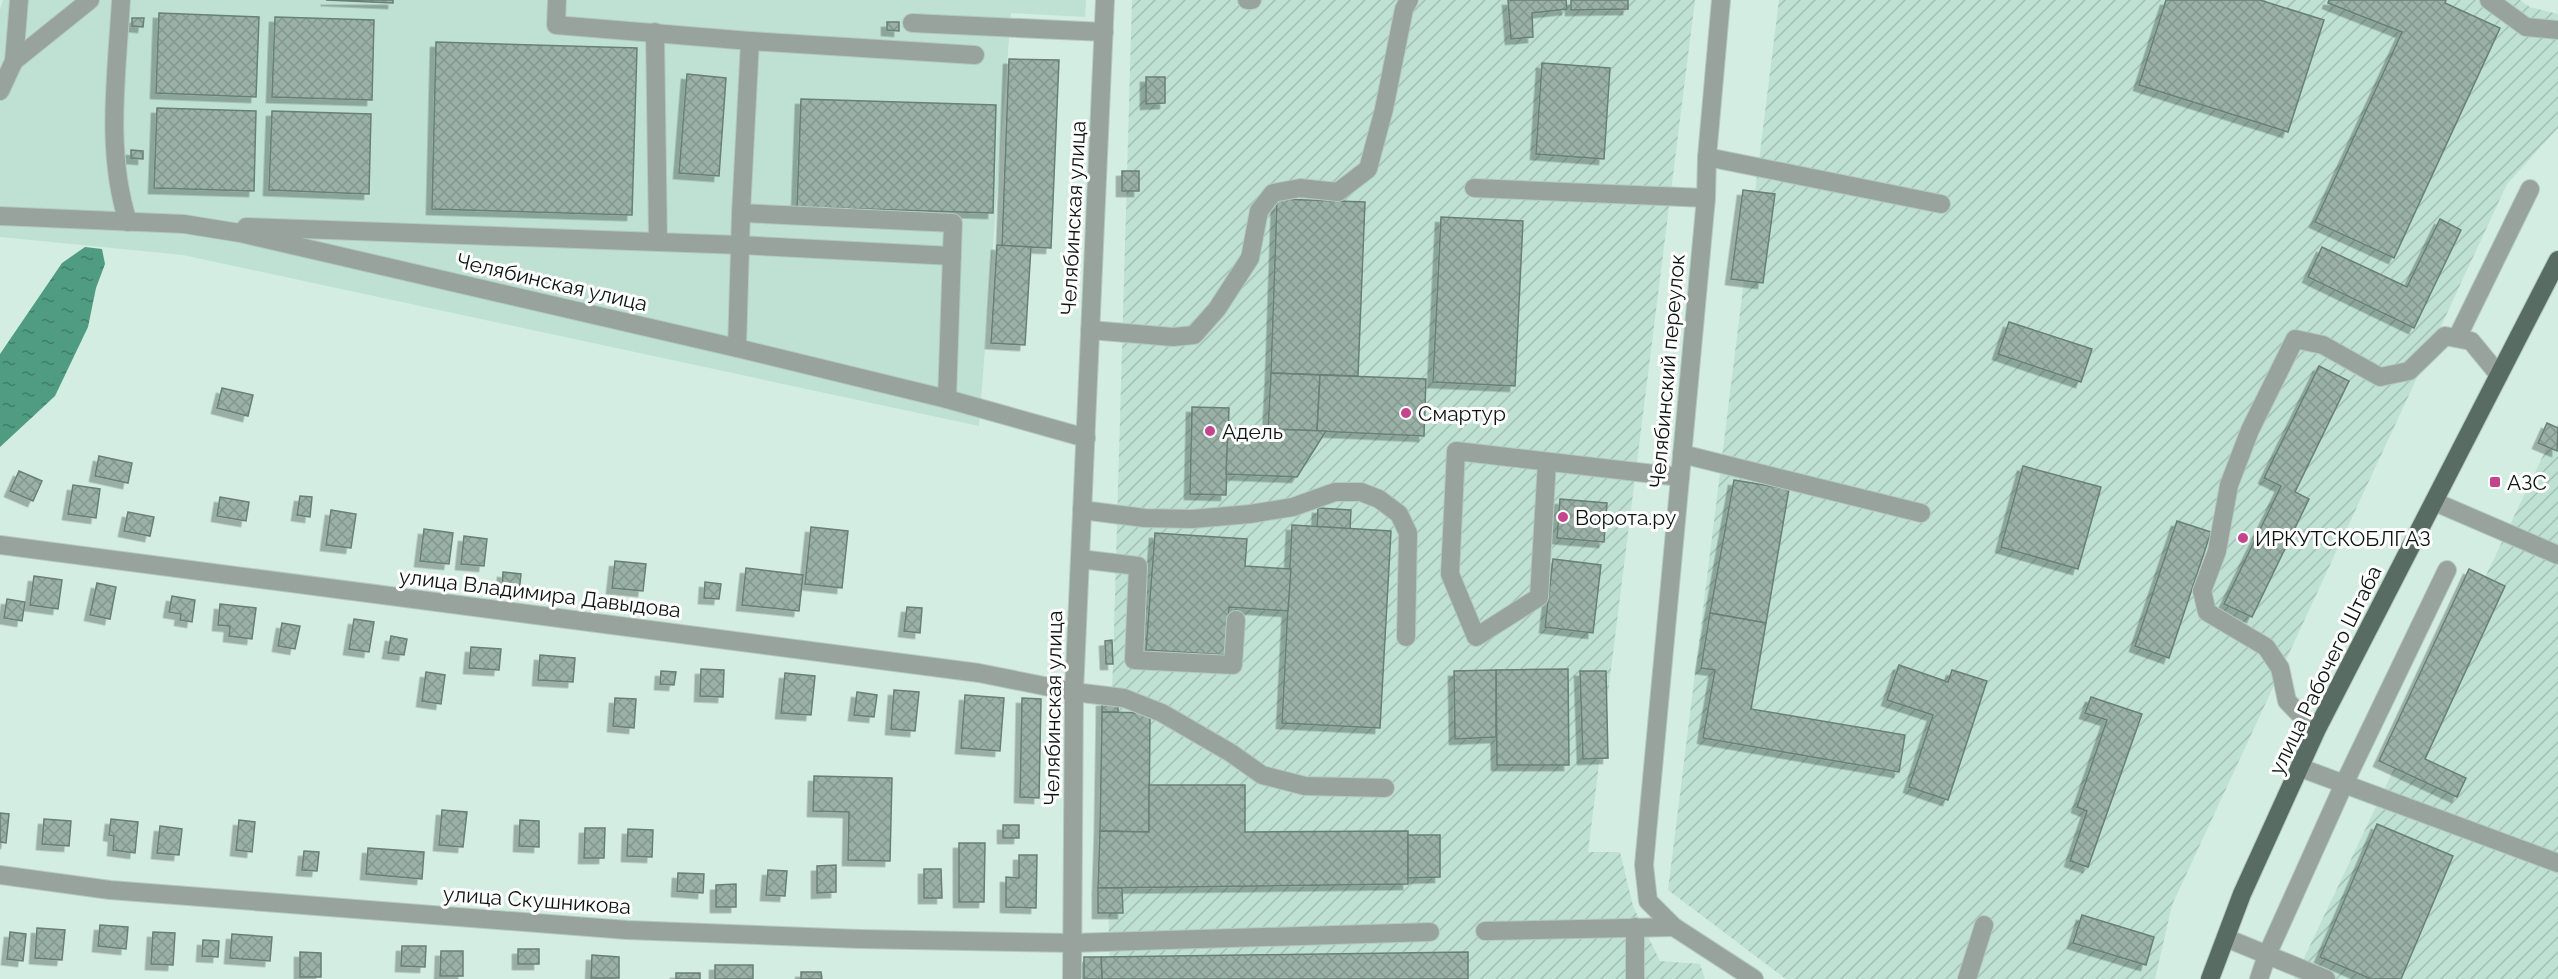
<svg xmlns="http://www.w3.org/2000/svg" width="2558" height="979" viewBox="0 0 2558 979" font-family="Raleway,sans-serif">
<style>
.built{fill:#bfe1d3}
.industrial{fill:url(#industrial-furrows)}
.water{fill:url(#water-ripples)}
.building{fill:url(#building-cross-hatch);stroke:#698077;stroke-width:1.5;filter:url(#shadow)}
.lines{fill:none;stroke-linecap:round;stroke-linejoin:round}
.minor-casing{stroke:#b3cac1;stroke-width:20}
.major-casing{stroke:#b3cac1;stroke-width:20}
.minor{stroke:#98a39e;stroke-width:18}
.major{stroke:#596c64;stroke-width:18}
.poi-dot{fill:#c5448e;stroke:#fff;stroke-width:2}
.labels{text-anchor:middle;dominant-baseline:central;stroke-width:6;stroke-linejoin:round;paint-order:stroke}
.street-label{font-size:21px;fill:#0c1411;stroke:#fff}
.poi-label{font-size:21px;fill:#0c1411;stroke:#fff;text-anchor:start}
</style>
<defs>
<pattern id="industrial-furrows" width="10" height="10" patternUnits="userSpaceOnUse" patternTransform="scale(1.5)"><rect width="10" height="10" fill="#bfe1d3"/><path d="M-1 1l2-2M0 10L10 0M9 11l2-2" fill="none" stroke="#a3c0b4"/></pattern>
<pattern id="water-ripples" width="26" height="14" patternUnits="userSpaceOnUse" patternTransform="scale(1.5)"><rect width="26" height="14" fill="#4f9c82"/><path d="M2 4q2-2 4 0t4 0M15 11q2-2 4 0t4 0" fill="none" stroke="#407e69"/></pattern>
<pattern id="building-cross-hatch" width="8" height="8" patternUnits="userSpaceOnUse" patternTransform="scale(1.5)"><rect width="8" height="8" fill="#99b1a7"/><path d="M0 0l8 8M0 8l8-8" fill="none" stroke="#83978f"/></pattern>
<filter id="shadow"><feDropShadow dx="-5.5" dy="5.5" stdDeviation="0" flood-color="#0004"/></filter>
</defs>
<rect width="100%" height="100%" fill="#d3ede2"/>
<polygon class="built" points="3,0 1086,0 1085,17 1011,13 979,426 183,255 0,237 0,9"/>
<g class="industrial">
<polygon points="1132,0 1695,0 1588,852 1620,852 1633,906 1660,961 1700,964 1705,979 1110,979 1106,813 1113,664"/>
<polygon points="1779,0 2520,0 2530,7 2558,14 2558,128 2507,184 2172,905 2155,979 1786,979 1668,890"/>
<polygon points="2558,424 2558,979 2294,979"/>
</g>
<polygon class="water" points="85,247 102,249 105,264 96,288 88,327 55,396 0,447 0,354 62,263"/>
<g class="building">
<polygon points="326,0 393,0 393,3"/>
<polygon points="1508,0 1566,0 1567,9 1532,13 1533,37 1511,39"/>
<polygon points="1571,0 1628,0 1628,9 1571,10"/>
<polygon points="2166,0 2260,0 2324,20 2288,132 2139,85"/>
<polygon points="2329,0 2446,0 2445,3 2500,28 2394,258 2315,222 2402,32 2328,3"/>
<polygon points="159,13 259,17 256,97 156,93"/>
<polygon points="275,17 374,20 372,100 272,97"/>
<polygon points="132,18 144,18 143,27 132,26"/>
<polygon points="887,22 899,22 899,31 887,30"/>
<polygon points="436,42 637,48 632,215 432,209"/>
<polygon points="1009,59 1059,60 1051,248 1002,246"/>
<polygon points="1542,63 1610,68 1604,159 1536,154"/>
<polygon points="687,74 726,78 719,176 679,173"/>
<polygon points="1146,77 1165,77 1165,103 1146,104"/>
<polygon points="801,99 996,105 993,213 797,207"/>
<polygon points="157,108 256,111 254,191 154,188"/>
<polygon points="272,111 371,114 369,194 269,190"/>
<polygon points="131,150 143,151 143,159 131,158"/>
<rect x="1122" y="171" width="17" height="20"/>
<polygon points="1743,190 1775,194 1763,283 1731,279"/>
<polygon points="1277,199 1365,202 1358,376 1271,373"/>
<polygon points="1441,217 1523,221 1515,386 1433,382"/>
<polygon points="2440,219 2461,230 2414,328 2308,277 2322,247 2407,287"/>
<polygon points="997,245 1031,247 1025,345 991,343"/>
<polygon points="2009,322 2092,349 2081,382 1998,354"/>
<polygon points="2319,366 2349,381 2295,492 2309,499 2252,617 2224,604 2281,486 2264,478"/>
<polygon points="1271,373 1320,375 1317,431 1268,429"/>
<polygon points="1320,375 1426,379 1424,436 1317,431"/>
<polygon points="222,388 253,395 248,416 217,408"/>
<polygon points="1192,407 1229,408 1226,495 1190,494"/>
<polygon points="2547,423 2558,428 2557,451 2538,443"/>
<polygon points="1228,428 1268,429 1326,431 1297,477 1226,474"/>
<polygon points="99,456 132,463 128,483 95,476"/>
<polygon points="2023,466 2101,487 2078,569 2001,547"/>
<polygon points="19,471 42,481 33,501 10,491"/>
<polygon points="1734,480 1789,489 1766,623 1710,613"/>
<polygon points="73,485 100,489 96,518 68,514"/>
<polygon points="300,496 312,497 310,517 297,515"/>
<polygon points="220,497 249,502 246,521 217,516"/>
<polygon points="1560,499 1607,503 1604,542 1557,538"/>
<polygon points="1318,508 1351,510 1350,529 1317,527"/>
<polygon points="331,510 356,514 351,548 326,545"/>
<polygon points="128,512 154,517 150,536 124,531"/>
<polygon points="2177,521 2211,532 2169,658 2135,646"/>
<polygon points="1292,525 1391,531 1380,728 1282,723"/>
<polygon points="811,527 848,531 842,588 805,584"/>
<polygon points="424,529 453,533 449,564 420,561"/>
<polygon points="1155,533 1247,539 1245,566 1291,569 1288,611 1229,607 1226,655 1146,650"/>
<polygon points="464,536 487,539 484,566 461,564"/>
<polygon points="1553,559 1601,565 1593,633 1545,627"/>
<polygon points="615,561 646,564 643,591 612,588"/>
<polygon points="746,568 803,575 799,611 742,605"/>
<polygon points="2469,569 2505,586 2425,759 2466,778 2457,797 2379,761"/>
<polygon points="503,572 521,574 519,592 502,590"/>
<polygon points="34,576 62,580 58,609 30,605"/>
<polygon points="705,582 721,584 719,599 704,598"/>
<polygon points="97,583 116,587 110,619 90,615"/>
<polygon points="172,596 195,600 192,622 180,620 181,614 169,612"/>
<polygon points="7,599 25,602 22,621 4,618"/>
<polygon points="220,604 256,608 252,639 229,636 230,626 218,625"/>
<polygon points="907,607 922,608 920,633 904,631"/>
<polygon points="1710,613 1766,623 1751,709 1905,735 1899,772 1703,738 1715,670 1701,668"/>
<polygon points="354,619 374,622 369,652 349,649"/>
<polygon points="282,623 300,626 295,649 278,646"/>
<polygon points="391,636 407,639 404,655 388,653"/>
<polygon points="1112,640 1113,664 1106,664 1105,641"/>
<polygon points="471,647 501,649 499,670 469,668"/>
<polygon points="540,655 575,658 573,682 538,680"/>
<polygon points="1899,665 1948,682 1952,670 1987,681 1948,800 1909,787 1933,715 1887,700"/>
<polygon points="701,669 724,670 723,697 700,696"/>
<polygon points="1568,669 1569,765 1497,765 1496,670"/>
<polygon points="1496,670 1496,737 1455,739 1454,671"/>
<polygon points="661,671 676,672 674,685 660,684"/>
<polygon points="1580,671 1606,671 1608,758 1583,759"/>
<polygon points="426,672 445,675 441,704 422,701"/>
<polygon points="785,673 815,676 811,715 781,713"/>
<polygon points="894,690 919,692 915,731 891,729"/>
<polygon points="857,692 877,695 874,717 854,715"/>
<polygon points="965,695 1004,698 1000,751 961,748"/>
<polygon points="2091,697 2142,714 2088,867 2070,861 2087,811 2077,807 2107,720 2085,713"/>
<polygon points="615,698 636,699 634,728 613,726"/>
<polygon points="1022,698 1041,699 1039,798 1020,797"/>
<rect x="1102" y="701" width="16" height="11"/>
<polygon points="1102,712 1150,713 1149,832 1100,831"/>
<polygon points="814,776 892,778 890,861 848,860 849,812 813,811"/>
<polygon points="1149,785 1245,785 1245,832 1408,831 1408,884 1098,888 1100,831 1149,832"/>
<polygon points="442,810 467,812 463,847 439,845"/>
<polygon points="0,813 9,814 6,843 0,842"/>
<polygon points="44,819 71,821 69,846 42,844"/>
<polygon points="111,819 138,822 135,853 113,850 114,836 109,835"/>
<polygon points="239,820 255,822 252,852 236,850"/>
<polygon points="520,820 539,821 539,847 519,846"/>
<polygon points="2377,824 2453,856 2401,979 2371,979 2320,957"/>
<rect x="1003" y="825" width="16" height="13"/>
<polygon points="160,826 182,829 179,855 157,853"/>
<polygon points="585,828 605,828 604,858 584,858"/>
<polygon points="628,829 653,830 652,857 627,856"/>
<polygon points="1408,835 1440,835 1440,877 1408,878"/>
<polygon points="959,843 985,843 984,902 959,902"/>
<polygon points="368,848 424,852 422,879 366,874"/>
<polygon points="304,851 319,852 317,871 302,870"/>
<polygon points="1019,855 1037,855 1036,908 1006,907 1006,877 1019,878"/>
<polygon points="836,865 836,892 817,893 817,866"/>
<polygon points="924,869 941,869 942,898 924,898"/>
<polygon points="768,870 787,871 785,896 766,895"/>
<polygon points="678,873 704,874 703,893 677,891"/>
<polygon points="736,884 736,907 716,907 716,885"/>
<polygon points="1098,888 1122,888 1123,913 1098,913"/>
<polygon points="2082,915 2154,937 2146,965 2073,943"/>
<polygon points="100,925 128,927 126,949 98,946"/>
<polygon points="37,928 65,930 62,960 35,958"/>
<polygon points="10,932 26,934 23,961 7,959"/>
<polygon points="153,932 175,933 173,965 151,964"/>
<polygon points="232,934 272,937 270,961 230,958"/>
<polygon points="203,940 219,941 218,957 202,956"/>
<polygon points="402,946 426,946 425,967 401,966"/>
<rect x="518" y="949" width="21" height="15"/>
<polygon points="441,951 463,951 463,976 440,976"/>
<polygon points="300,952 321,953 321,977 300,977"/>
<polygon points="1468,952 1468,979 1102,979 1101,957"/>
<polygon points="592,955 619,957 619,978 591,978"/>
<polygon points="1084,957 1101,957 1102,979 1084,979"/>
<rect x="715" y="965" width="38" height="14"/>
<polygon points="801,972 821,972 822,979 801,979"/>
<rect x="676" y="973" width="24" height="6"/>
</g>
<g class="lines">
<g class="minor-casing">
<g id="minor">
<path d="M121,0C117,73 105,151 128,222"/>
<polyline points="557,0 556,25 750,41 975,55"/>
<polyline points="1247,0 1252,0"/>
<polyline points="1721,0 1707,157 1706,198 1644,865 1648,901 1674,927 1754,979"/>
<polyline points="2489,0 2526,27 2558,30"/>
<polyline points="912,23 1104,32"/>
<polyline points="655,32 658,242"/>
<polyline points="750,41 741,213 953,223 947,399"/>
<polyline points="14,61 90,0"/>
<polyline points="0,91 14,61 19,0"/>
<polyline points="1707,157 1941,204"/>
<polyline points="1474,188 1706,198"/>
<polyline points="0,216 184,224 240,233 737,348 947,399 1086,438"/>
<polyline points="246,227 740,245 952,256"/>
<polyline points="1090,330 1173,337 1194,335 1217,309 1250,258 1259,211 1273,193 1300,188 1338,192 1368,169 1384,109 1404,9 1409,0"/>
<polyline points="2457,338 2530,189"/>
<polyline points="737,348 741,213"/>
<polyline points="1682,454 1921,513"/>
<polyline points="1547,462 1539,597 1476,637 1450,574 1456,451 1680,477"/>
<polyline points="2435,502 2558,555"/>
<polyline points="1082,510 1145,518 1192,519 1250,514 1293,507 1335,492 1361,492 1379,499 1399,514 1408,533 1406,637"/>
<polyline points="0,545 979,673 1074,692 1124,698 1162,713 1231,753 1262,775 1305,786 1385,788"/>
<polyline points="1080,559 1138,566 1134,660 1233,665 1236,620"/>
<polyline points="2316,731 2287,701 2280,668 2266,647 2207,612 2202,591 2217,551 2229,485 2250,430 2295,339 2323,345 2380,377 2409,371 2445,336 2471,341 2499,375"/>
<polyline points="2301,768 2558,863"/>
<polyline points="0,875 110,890 627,930 860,939 1072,943 1430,932"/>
<polyline points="1635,927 1635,979"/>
<polyline points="1485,931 1674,927"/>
<polyline points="2226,938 2326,979"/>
<polyline points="1072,979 1074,692 1105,0"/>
<polyline points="1967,979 1984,925"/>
<polyline points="2259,979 2267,955 2344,784 2447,570"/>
</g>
</g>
<g class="major-casing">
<polyline id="major" points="2210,979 2242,894 2316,731 2558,260"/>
</g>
<use href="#minor" class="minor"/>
<use href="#major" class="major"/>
</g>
<g class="poi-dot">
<circle cx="1406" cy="413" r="6"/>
<circle cx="1210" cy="431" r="6"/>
<rect x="2489" y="476" width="12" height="12" rx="3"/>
<circle cx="1563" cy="517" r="6"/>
<circle cx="2243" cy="538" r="6"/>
</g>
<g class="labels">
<g class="street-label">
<text transform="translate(1073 218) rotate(-87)">Челябинская улица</text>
<text transform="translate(552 282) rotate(13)">Челябинская улица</text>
<text transform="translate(1667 371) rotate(-85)">Челябинский переулок</text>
<text transform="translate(540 593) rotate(7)">улица Владимира Давыдова</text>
<text transform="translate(2325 670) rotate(-64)">улица Рабочего Штаба</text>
<text transform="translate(1053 708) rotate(-89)">Челябинская улица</text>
<text transform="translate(537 900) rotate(4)">улица Скушникова</text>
</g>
<g class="poi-label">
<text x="1418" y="413">Смартур</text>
<text x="1222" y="431">Адель</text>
<text x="2507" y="482">АЗС</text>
<text x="1575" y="517">Ворота.ру</text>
<text x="2255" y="538">ИРКУТСКОБЛГАЗ</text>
</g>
</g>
</svg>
